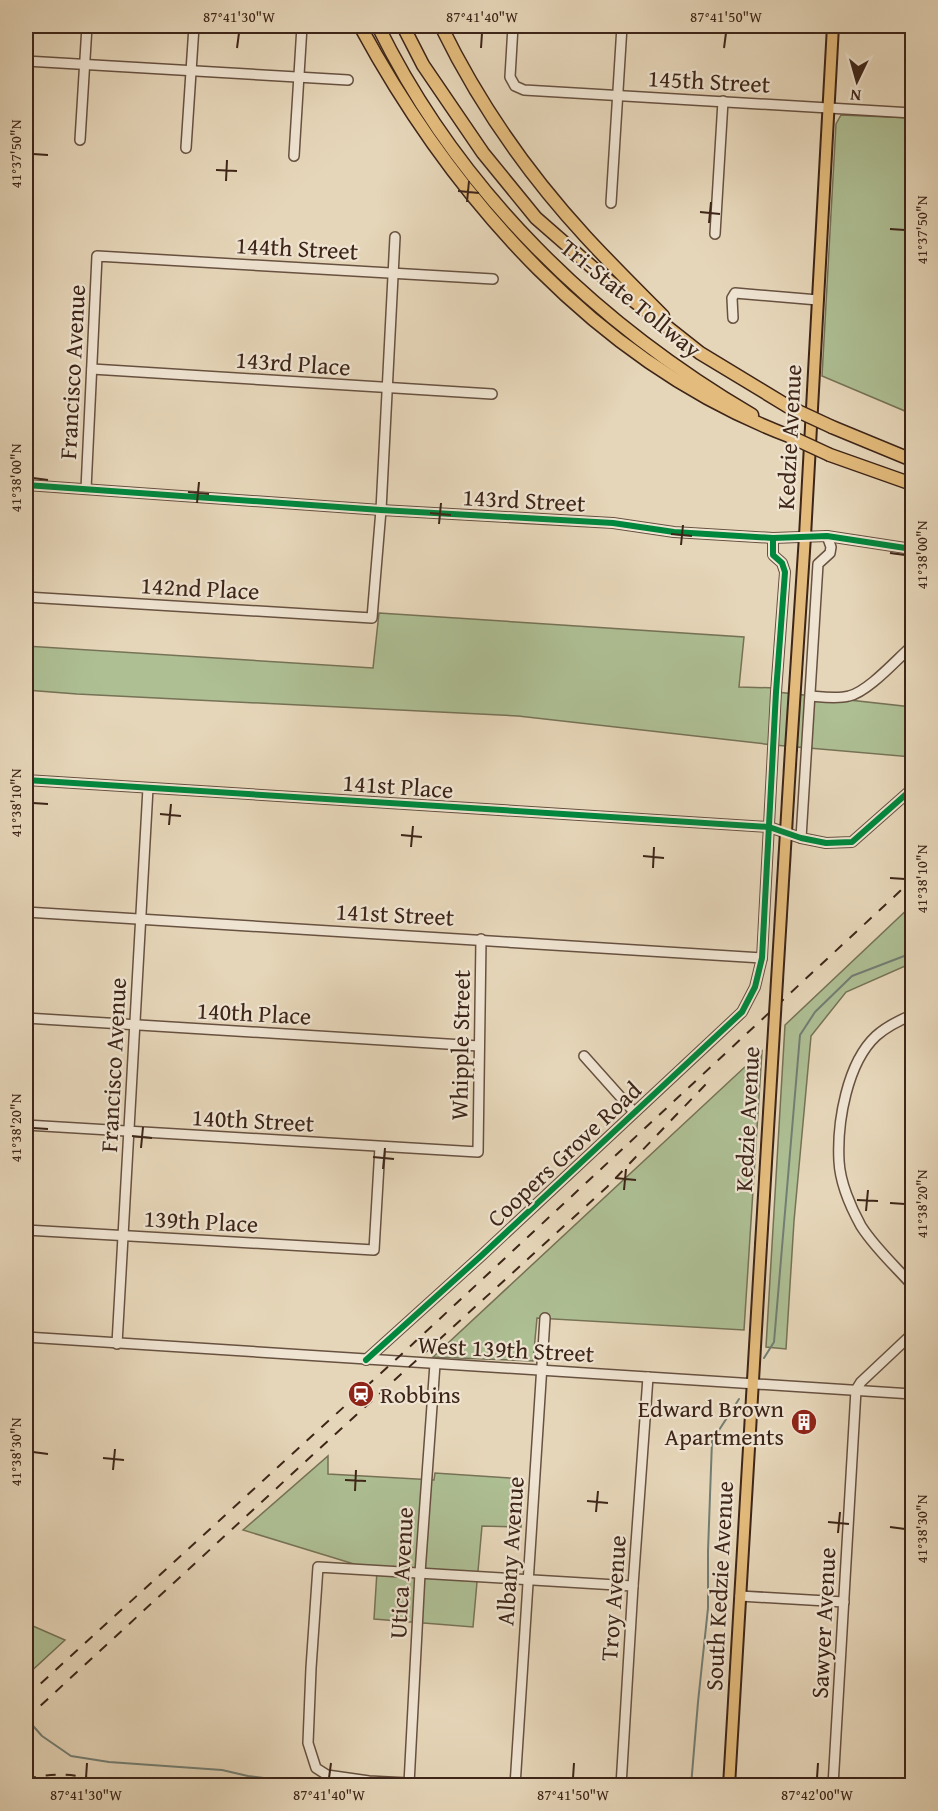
<svg xmlns="http://www.w3.org/2000/svg" width="938" height="1811" viewBox="0 0 938 1811" font-family="'Gentium Book Plus',serif">
<style>
.green{fill:#aebf94;stroke:#767256;stroke-width:1.5}
.lines{fill:none;stroke-linecap:round;stroke-linejoin:round}
.stream{stroke:#727e74;stroke-width:2}
.minor-casing{stroke:#675140;stroke-width:12}
.major-casing{stroke:#3d2518;stroke-width:14}
.highway-casing{stroke:#3d2518;stroke-width:15}
.minor{stroke:#efe4d2;stroke-width:9}
.major{stroke:#e3bb7c;stroke-width:10}
.highway{stroke:#e3bb7c;stroke-width:12}
.rail{stroke:#3d2518;stroke-width:2;stroke-dasharray:10 10;stroke-linecap:butt}
.major-bridge-casing{stroke:#3d2518;stroke-width:14;stroke-linecap:butt}
.highway-bridge-casing{stroke:#3d2518;stroke-width:15;stroke-linecap:butt}
.major-bridge{stroke:#e3bb7c;stroke-width:10}
.highway-bridge{stroke:#e3bb7c;stroke-width:12}
.cycleway-casing{stroke:#efe4d2;stroke-width:10}
.cycleway{stroke:#00873e;stroke-width:6}
.ticks{fill:none;stroke:#3d2518;stroke-width:2}
.labels{text-anchor:middle;dominant-baseline:central;stroke-width:4.5;stroke-linejoin:round;paint-order:stroke}
.street-label{font-size:24px;fill:#3d2518;stroke:#efe4d2}
.poi-label{font-size:24px;fill:#3d2518;stroke:#efe4d2;text-anchor:start}
.neatline{fill:none;stroke:#3d2518;stroke-width:2}
.ticks-label{font-size:15px;text-anchor:middle;fill:#3d2518}
</style>
<rect width="100%" height="100%" fill="#e6d6b9"/>
<filter id="stains"><feTurbulence type="fractalNoise" baseFrequency=".00333" numOctaves="4"/><feColorMatrix values="0 0 0 0 .2 0 0 0 0 .09 0 0 0 0 .02 0 0 0 .5 -.17"/></filter>
<radialGradient id="worn" r=".72"><stop offset=".6" stop-color="#630" stop-opacity="0"/><stop offset="1" stop-color="#630" stop-opacity=".3"/></radialGradient>
<g class="green">
<polygon points="841,115 912,118 912,414 822,376 836,124"/>
<polygon points="379,613 744,637 739,687 777,688 777,692 912,707 912,757 774,745 518,716 77,694 26,690 26,646 373,668"/>
<polygon points="912,905 912,963 846,992 811,1036 794,1221 786,1349 766,1347 785,1025"/>
<polygon points="762,1051 744,1330 537,1318 533,1361 433,1357"/>
<polygon points="328,1456 328,1474 434,1480 435,1473 524,1479 521,1527 482,1526 473,1627 374,1619 377,1571 243,1530"/>
<polygon points="26,1623 65,1640 26,1676"/>
</g>
<g class="lines">
<g class="stream">
<polyline points="764,1358 774,1342 800,1035 815,1012 852,976 912,953"/>
<polyline points="26,1718 42,1736 71,1756 109,1762 222,1770 248,1776 327,1786"/>
<polyline points="691,1786 698,1702 708,1608 708,1551 712,1441 739,1399"/>
</g>
<g class="minor-casing">
<g id="minor">
<polyline points="513,26 510,77 515,86 524,90 912,113"/>
<polyline points="26,61 348,80"/>
<polyline points="80,140 87,26"/>
<polyline points="186,148 194,26"/>
<polyline points="294,156 302,26"/>
<polyline points="611,203 622,26"/>
<polyline points="715,234 723,101"/>
<polyline points="733,318 732,298 735,293 818,300"/>
<polyline points="92,369 492,394"/>
<polyline points="26,485 381,510 613,523 674,532 773,538 827,536 912,549"/>
<polyline points="86,489 97,256 493,279"/>
<polyline points="26,597 372,618 381,510 395,237"/>
<path d="M811,696C823,697 837,699 849,696C868,692 897,659 912,646"/>
<polyline points="26,780 769,827 801,838 826,843 852,842 912,789"/>
<polyline points="801,838 818,564 830,553 831,547 827,536"/>
<polyline points="26,912 762,958"/>
<path d="M912,1015C900,1020 887,1026 876,1036C847,1063 837,1122 839,1161C840,1182 851,1208 861,1226C875,1248 895,1266 912,1285"/>
<polyline points="26,1018 479,1046"/>
<polyline points="584,1056 634,1112"/>
<polyline points="26,1125 478,1152 481,939"/>
<polyline points="26,1230 374,1250 380,1147"/>
<polyline points="26,1337 912,1394"/>
<polyline points="117,1344 148,788"/>
<polyline points="366,1360 481,1256 742,1012 755,987 762,958 776,692 785,572 782,563 773,555 773,538"/>
<polyline points="740,1596 844,1602"/>
<polyline points="409,1784 420,1573 435,1364"/>
<polyline points="465,1786 369,1781 327,1775 316,1768 308,1743 311,1668 318,1567 633,1586"/>
<polyline points="515,1786 545,1318"/>
<polyline points="621,1786 633,1586 648,1377"/>
<polyline points="833,1786 856,1390 861,1382 912,1334"/>
</g>
</g>
<g class="major-casing">
<g id="major">
<polyline points="791,749 805,536 833,26"/>
<polyline points="729,1786 761,1245"/>
</g>
</g>
<g class="highway-casing">
<g id="highway">
<path d="M360,26C455,201 599,364 789,436"/>
<path d="M378,26C459,191 594,322 752,415"/>
<polyline points="403,26 423,65 483,153 536,218 600,274 700,353 789,407"/>
<path d="M441,26C478,102 528,174 586,237C611,264 637,290 663,316"/>
<polyline points="832,427 912,460"/>
<polyline points="830,455 912,484"/>
</g>
</g>
<use href="#minor" class="minor"/>
<use href="#major" class="major"/>
<use href="#highway" class="highway"/>
<g class="rail">
<polyline points="26,1697 404,1352 912,880"/>
<polyline points="26,1719 343,1427 607,1187 707,1083"/>
<path d="M26,1779C55,1772 83,1773 111,1786"/>
</g>
<g class="major-bridge-casing">
<polyline id="major-bridge" points="761,1245 791,749"/>
</g>
<g class="highway-bridge-casing">
<g id="highway-bridge">
<polyline points="789,407 832,427"/>
<polyline points="789,436 830,455"/>
</g>
</g>
<use href="#major-bridge" class="major-bridge"/>
<use href="#highway-bridge" class="highway-bridge"/>
<g class="cycleway-casing">
<g id="cycleway">
<polyline points="26,485 381,510 613,523 674,532 773,538 827,536 912,549"/>
<polyline points="26,780 769,827 801,838 826,843 852,842 912,789"/>
<polyline points="366,1360 481,1256 742,1012 755,987 762,958 776,692 785,572 782,563 773,555 773,538"/>
</g>
</g>
<use href="#cycleway" class="cycleway"/>
</g>
<path class="ticks" d="M237,48L239,33M481,48L482,33M724,48L726,33M33,154L48,155M216,170L237,171M226,181L227,160M458,191L479,193M467,202L469,181M700,212L720,214M709,223L711,202M890,229L905,230M33,478L48,480M188,492L209,494M197,503L199,482M430,513L451,515M439,524L441,503M671,534L692,536M681,545L683,525M890,553L905,555M33,803L48,804M160,814L181,816M169,825L171,804M401,835L422,837M411,847L413,826M643,856L664,858M653,868L654,847M890,878L905,879M33,1128L48,1129M132,1136L152,1138M141,1148L143,1127M373,1157L394,1159M383,1169L385,1148M615,1178L636,1180M624,1190L626,1169M857,1200L878,1201M890,1203L905,1204M866,1211L868,1190M33,1452L48,1454M103,1458L124,1460M113,1470L115,1449M345,1480L366,1481M355,1491L356,1470M587,1501L608,1503M596,1512L598,1491M828,1522L849,1524M890,1527L905,1529M838,1533L840,1512M86,1778L87,1763M329,1778L331,1763M573,1778L574,1763M817,1778L818,1763"/>
<defs>
<g id="station-disc" transform="scale(1.35)"><circle r="9.5" fill="#8f2418" stroke="#efe4d2"/><path d="M-3-6H3Q5-6 5-4V2Q5 4 3 4L4.5 6H3L1.5 4h-3L-3 6H-4.5L-3 4Q-5 4-5 2V-4Q-5-6-3-6ZM-3.5-4v3h7v-3ZM-3.5 1v1.5H-2V1ZM2 1v1.5H3.5V1Z" fill="#fff"/></g>
<g id="building-disc" transform="scale(1.35)"><circle r="9.5" fill="#8f2418" stroke="#efe4d2"/><path d="M-4-6H4V6H1V3H-1V6H-4ZM-2.5-4.3h1.7v1.8h-1.7ZM.8-4.3h1.7v1.8H.8ZM-2.5-1h1.7V.8h-1.7ZM.8-1h1.7V.8H.8Z" fill="#fff"/></g>
</defs>
<g fill-rule="evenodd">
<use href="#station-disc" x="361" y="1394"/>
<use href="#building-disc" x="804" y="1422"/>
</g>
<g class="labels">
<g class="street-label">
<text transform="translate(709 81) rotate(3)">145th Street</text>
<text transform="translate(297 248) rotate(3)">144th Street</text>
<text transform="translate(631 298) rotate(39)">Tri-State Tollway</text>
<text transform="translate(293 363) rotate(4)">143rd Place</text>
<text transform="translate(72 372) rotate(-87)">Francisco Avenue</text>
<text transform="translate(789 437) rotate(-87)">Kedzie Avenue</text>
<text transform="translate(524 500) rotate(3)">143rd Street</text>
<text transform="translate(200 588) rotate(3)">142nd Place</text>
<text transform="translate(398 786) rotate(4)">141st Place</text>
<text transform="translate(395 914) rotate(3)">141st Street</text>
<text transform="translate(254 1013) rotate(3)">140th Place</text>
<text transform="translate(460 1045) rotate(-89)">Whipple Street</text>
<text transform="translate(113 1065) rotate(-87)">Francisco Avenue</text>
<text transform="translate(747 1119) rotate(-87)">Kedzie Avenue</text>
<text transform="translate(253 1120) rotate(3)">140th Street</text>
<text transform="translate(564 1154) rotate(-43)">Coopers Grove Road</text>
<text transform="translate(201 1221) rotate(3)">139th Place</text>
<text transform="translate(506 1349) rotate(3)">West 139th Street</text>
<text transform="translate(510 1551) rotate(-86)">Albany Avenue</text>
<text transform="translate(401 1573) rotate(-87)">Utica Avenue</text>
<text transform="translate(719 1586) rotate(-87)">South Kedzie Avenue</text>
<text transform="translate(613 1598) rotate(-86)">Troy Avenue</text>
<text transform="translate(823 1623) rotate(-87)">Sawyer Avenue</text>
</g>
<g class="poi-label">
<text x="380" y="1394">Robbins</text>
<text x="784" y="1408" text-anchor="end">Edward Brown<tspan x="784" dy="28">Apartments</tspan></text>
</g>
</g>
<rect width="938" height="1811" fill="none" stroke="#e6d6b9" stroke-width="66"/>
<g transform="translate(857 81) rotate(185)" stroke="#efe4d2" stroke-width="4.5" paint-order="stroke">
<path d="M0-4.5L10 22L0 15L-10 22Z" fill="#3d2518"/>
<text y="-9" font-size="16" font-weight="bold" text-anchor="middle" fill="#3d2518">N</text>
</g>
<rect x="33" y="33" width="872" height="1745" class="neatline"/>
<g class="ticks-label">
<text x="239" y="22">87°41'30"W</text>
<text x="482" y="22">87°41'40"W</text>
<text x="726" y="22">87°41'50"W</text>
<text transform="translate(16 154) rotate(-90)" y="5">41°37'50"N</text>
<text transform="translate(922 230) rotate(-90)" y="5">41°37'50"N</text>
<text transform="translate(16 478) rotate(-90)" y="5">41°38'00"N</text>
<text transform="translate(922 555) rotate(-90)" y="5">41°38'00"N</text>
<text transform="translate(16 803) rotate(-90)" y="5">41°38'10"N</text>
<text transform="translate(922 879) rotate(-90)" y="5">41°38'10"N</text>
<text transform="translate(16 1128) rotate(-90)" y="5">41°38'20"N</text>
<text transform="translate(922 1204) rotate(-90)" y="5">41°38'20"N</text>
<text transform="translate(16 1452) rotate(-90)" y="5">41°38'30"N</text>
<text transform="translate(922 1529) rotate(-90)" y="5">41°38'30"N</text>
<text x="86" y="1800">87°41'30"W</text>
<text x="329" y="1800">87°41'40"W</text>
<text x="573" y="1800">87°41'50"W</text>
<text x="817" y="1800">87°42'00"W</text>
</g>
<rect width="100%" height="100%" filter="url(#stains)"/>
<rect width="100%" height="100%" fill="url(#worn)"/>
</svg>
